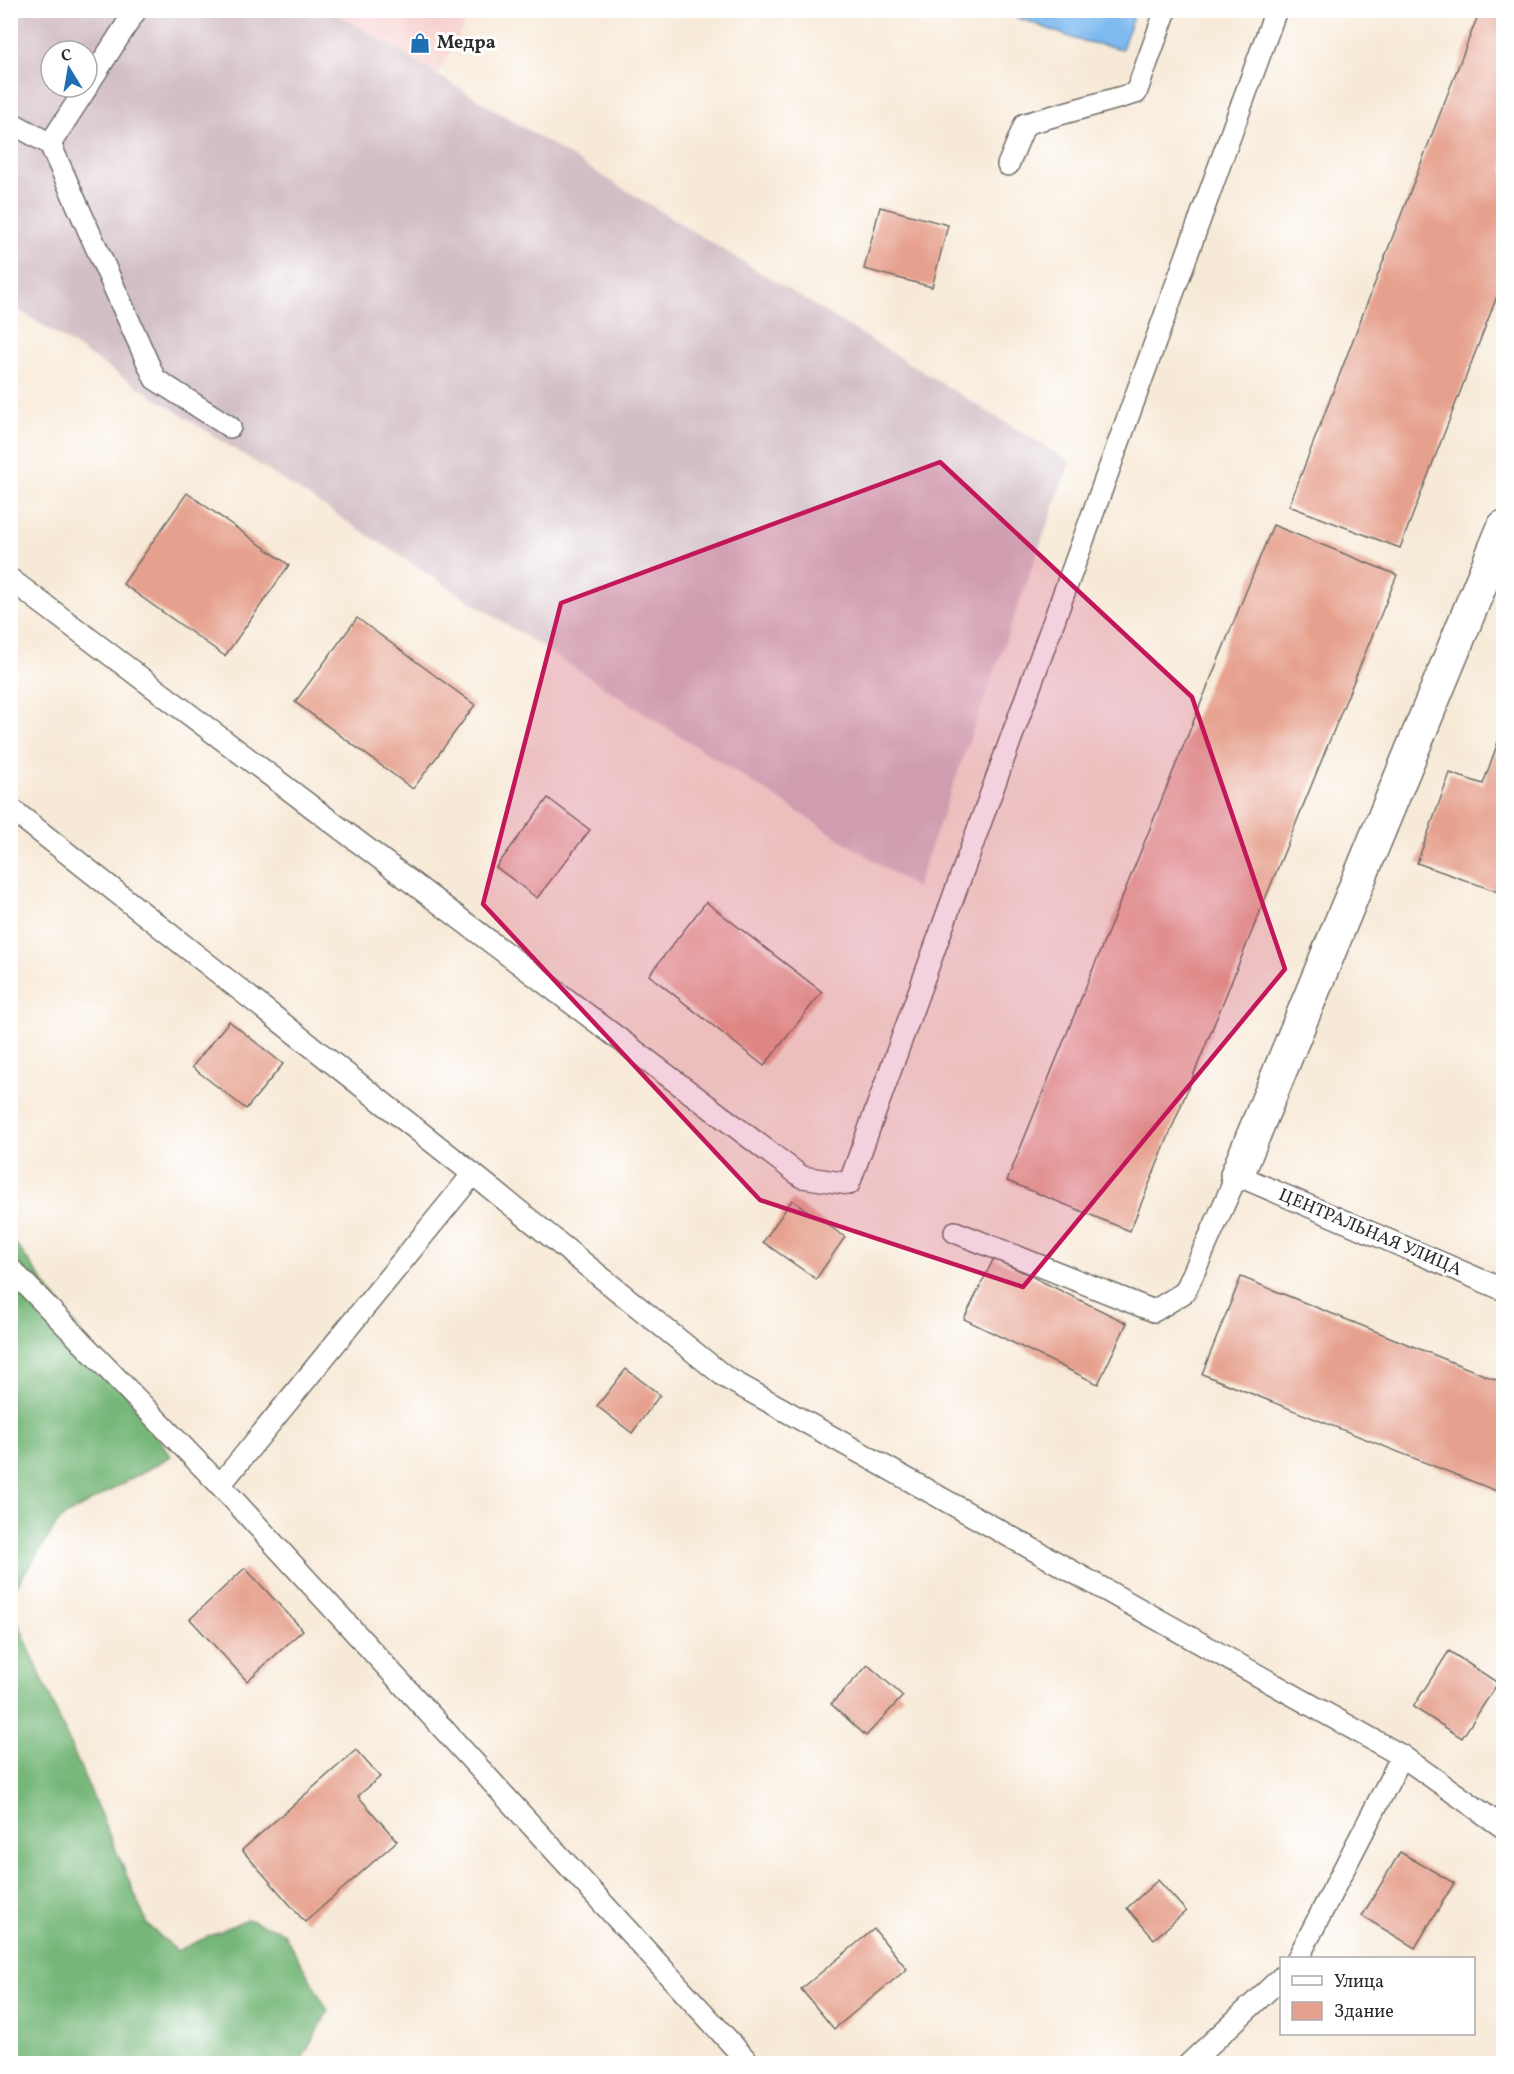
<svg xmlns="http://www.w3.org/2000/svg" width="1514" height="2074" viewBox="0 0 1514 2074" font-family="Vollkorn,serif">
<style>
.built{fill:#f7d0cf}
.industrial{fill:#d2bec5;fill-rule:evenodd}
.forest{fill:#76b779;stroke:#507152;stroke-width:1.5}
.water{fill:#7ebaf0;stroke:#54728e;stroke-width:1.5}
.building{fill:#e6a18e}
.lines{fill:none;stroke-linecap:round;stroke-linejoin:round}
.lane-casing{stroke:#726e67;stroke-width:24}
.street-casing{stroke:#726e67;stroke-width:36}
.lane{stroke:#fff;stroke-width:21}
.street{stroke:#fff;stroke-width:33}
.marked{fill:#c2185b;fill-opacity:0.2;stroke:#c2185b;stroke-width:4.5;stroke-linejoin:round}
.labels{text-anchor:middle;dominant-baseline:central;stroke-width:6;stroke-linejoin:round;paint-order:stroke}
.poi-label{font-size:18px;font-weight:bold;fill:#2b2b2b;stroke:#fff;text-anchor:start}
.street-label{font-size:18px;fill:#2b2b2b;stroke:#fff}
</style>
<rect width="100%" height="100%" fill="#fff"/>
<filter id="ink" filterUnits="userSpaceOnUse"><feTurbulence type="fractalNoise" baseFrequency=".0167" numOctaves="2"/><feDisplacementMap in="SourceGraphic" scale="12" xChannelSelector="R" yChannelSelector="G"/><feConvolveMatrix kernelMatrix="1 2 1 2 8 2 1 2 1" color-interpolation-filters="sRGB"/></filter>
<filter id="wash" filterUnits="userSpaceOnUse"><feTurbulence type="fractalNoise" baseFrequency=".008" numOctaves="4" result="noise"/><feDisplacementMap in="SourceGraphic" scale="24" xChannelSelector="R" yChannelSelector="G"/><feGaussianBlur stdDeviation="1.35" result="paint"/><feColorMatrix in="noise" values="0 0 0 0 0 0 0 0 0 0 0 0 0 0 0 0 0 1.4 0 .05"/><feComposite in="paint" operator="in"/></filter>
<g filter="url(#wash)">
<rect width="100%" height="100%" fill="#f7e9d7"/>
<polygon class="built" points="333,11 472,11 437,76"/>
<path class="industrial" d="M10,11H333L1070,462L916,888L11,305ZM51,51H87V87H51Z"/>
<g class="forest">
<polygon points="10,1236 171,1456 60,1519 11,1594"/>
<polygon points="10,1604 148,1925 177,1951 247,1919 283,1932 328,2011 300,2063 11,2063"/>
</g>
<polygon class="water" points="1000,11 1135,10 1135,11 1122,49 1078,40"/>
<g id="blocks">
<g class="building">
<polygon points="1480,10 1504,10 1504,278 1400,548 1289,506"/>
<polygon points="880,207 948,225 932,287 864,269"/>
<polygon points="187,493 289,565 225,656 123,584"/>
<polygon points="1273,525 1397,575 1130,1231 1007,1181"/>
<polygon points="357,618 475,705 413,789 295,702"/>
<polygon points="1503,728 1504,728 1504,894 1417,863 1450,773 1483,784"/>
<polygon points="548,798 590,830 537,898 496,867"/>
<polygon points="706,902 822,992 764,1066 649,975"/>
<polygon points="229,1021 283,1064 246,1109 192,1067"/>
<polygon points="792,1200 845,1237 816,1279 763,1242"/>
<polygon points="994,1258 1127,1323 1098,1384 964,1319"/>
<polygon points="1241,1277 1504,1383 1504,1494 1202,1374"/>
<polygon points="626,1369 660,1395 632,1433 597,1406"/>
<polygon points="245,1568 303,1630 247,1681 190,1619"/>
<polygon points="1449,1651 1498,1683 1462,1738 1413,1707"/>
<polygon points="868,1665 903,1696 866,1736 831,1704"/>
<polygon points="356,1750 380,1777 358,1796 397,1841 305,1922 242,1850"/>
<polygon points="1400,1852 1454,1883 1415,1948 1362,1916"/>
<polygon points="1158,1880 1186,1911 1154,1939 1127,1908"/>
<polygon points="874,1929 907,1969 834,2029 801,1989"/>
</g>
</g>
</g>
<g filter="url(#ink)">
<use href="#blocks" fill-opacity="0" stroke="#726e67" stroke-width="1.5"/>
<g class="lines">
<g class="lane-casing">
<g id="lane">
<polyline points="87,86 136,10"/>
<polyline points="10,122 50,144 155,379 230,427"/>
<polyline points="50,144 87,87"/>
<polyline points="1008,165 1025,124 1136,93 1166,10"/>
<polyline points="10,579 802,1177 849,1184 1276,10"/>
<polyline points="10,808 473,1174 725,1377 1402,1756 1504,1828"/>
<polyline points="955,1232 1154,1311 1185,1292 1237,1175 1504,1290"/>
<polyline points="10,1268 220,1485 750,2064"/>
<polyline points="220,1485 473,1174"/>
<polyline points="1298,1958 1402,1756"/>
<polyline points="1189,2064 1282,1977"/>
</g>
</g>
<g class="street-casing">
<polyline id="street" points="1237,1175 1504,527"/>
</g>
<use href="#lane" class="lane"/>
<use href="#street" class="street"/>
</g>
</g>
<path class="marked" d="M940,462L1192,697L1285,969L1023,1287L760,1200L483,904L561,603Z"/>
<defs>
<g id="shop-bare" transform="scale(1.62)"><path d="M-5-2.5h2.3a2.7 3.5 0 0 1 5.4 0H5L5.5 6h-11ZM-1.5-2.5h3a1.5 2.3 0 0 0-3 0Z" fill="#1f6fb2" stroke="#fff" stroke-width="2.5" paint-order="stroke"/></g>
</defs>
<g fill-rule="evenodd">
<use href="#shop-bare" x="420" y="43"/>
</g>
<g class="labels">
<g class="poi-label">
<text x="437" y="43">Медра</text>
</g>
<g class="street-label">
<text transform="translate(1370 1233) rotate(23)">ЦЕНТРАЛЬНАЯ УЛИЦА</text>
</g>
</g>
<rect width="1514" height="2074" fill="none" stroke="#fff" stroke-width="36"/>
<rect x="1280" y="1957" width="195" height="78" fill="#ffffff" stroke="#aaaaaa" stroke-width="1.5"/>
<rect x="1292" y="1976" width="30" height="9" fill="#ffffff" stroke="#aaaaaa" stroke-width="1.5"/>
<text x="1334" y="1987" font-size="18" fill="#2b2b2b">Улица</text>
<rect x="1292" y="2002" width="30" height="18" fill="#e6a18e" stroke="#aaaaaa" stroke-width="1.5"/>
<text x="1334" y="2017" font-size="18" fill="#2b2b2b">Здание</text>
<g transform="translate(69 69) rotate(349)"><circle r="28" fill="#ffffff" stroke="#aaaaaa" stroke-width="1.5"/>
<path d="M0-4.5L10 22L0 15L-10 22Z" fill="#1f6fb2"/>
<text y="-9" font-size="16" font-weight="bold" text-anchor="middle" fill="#2b2b2b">С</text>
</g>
</svg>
